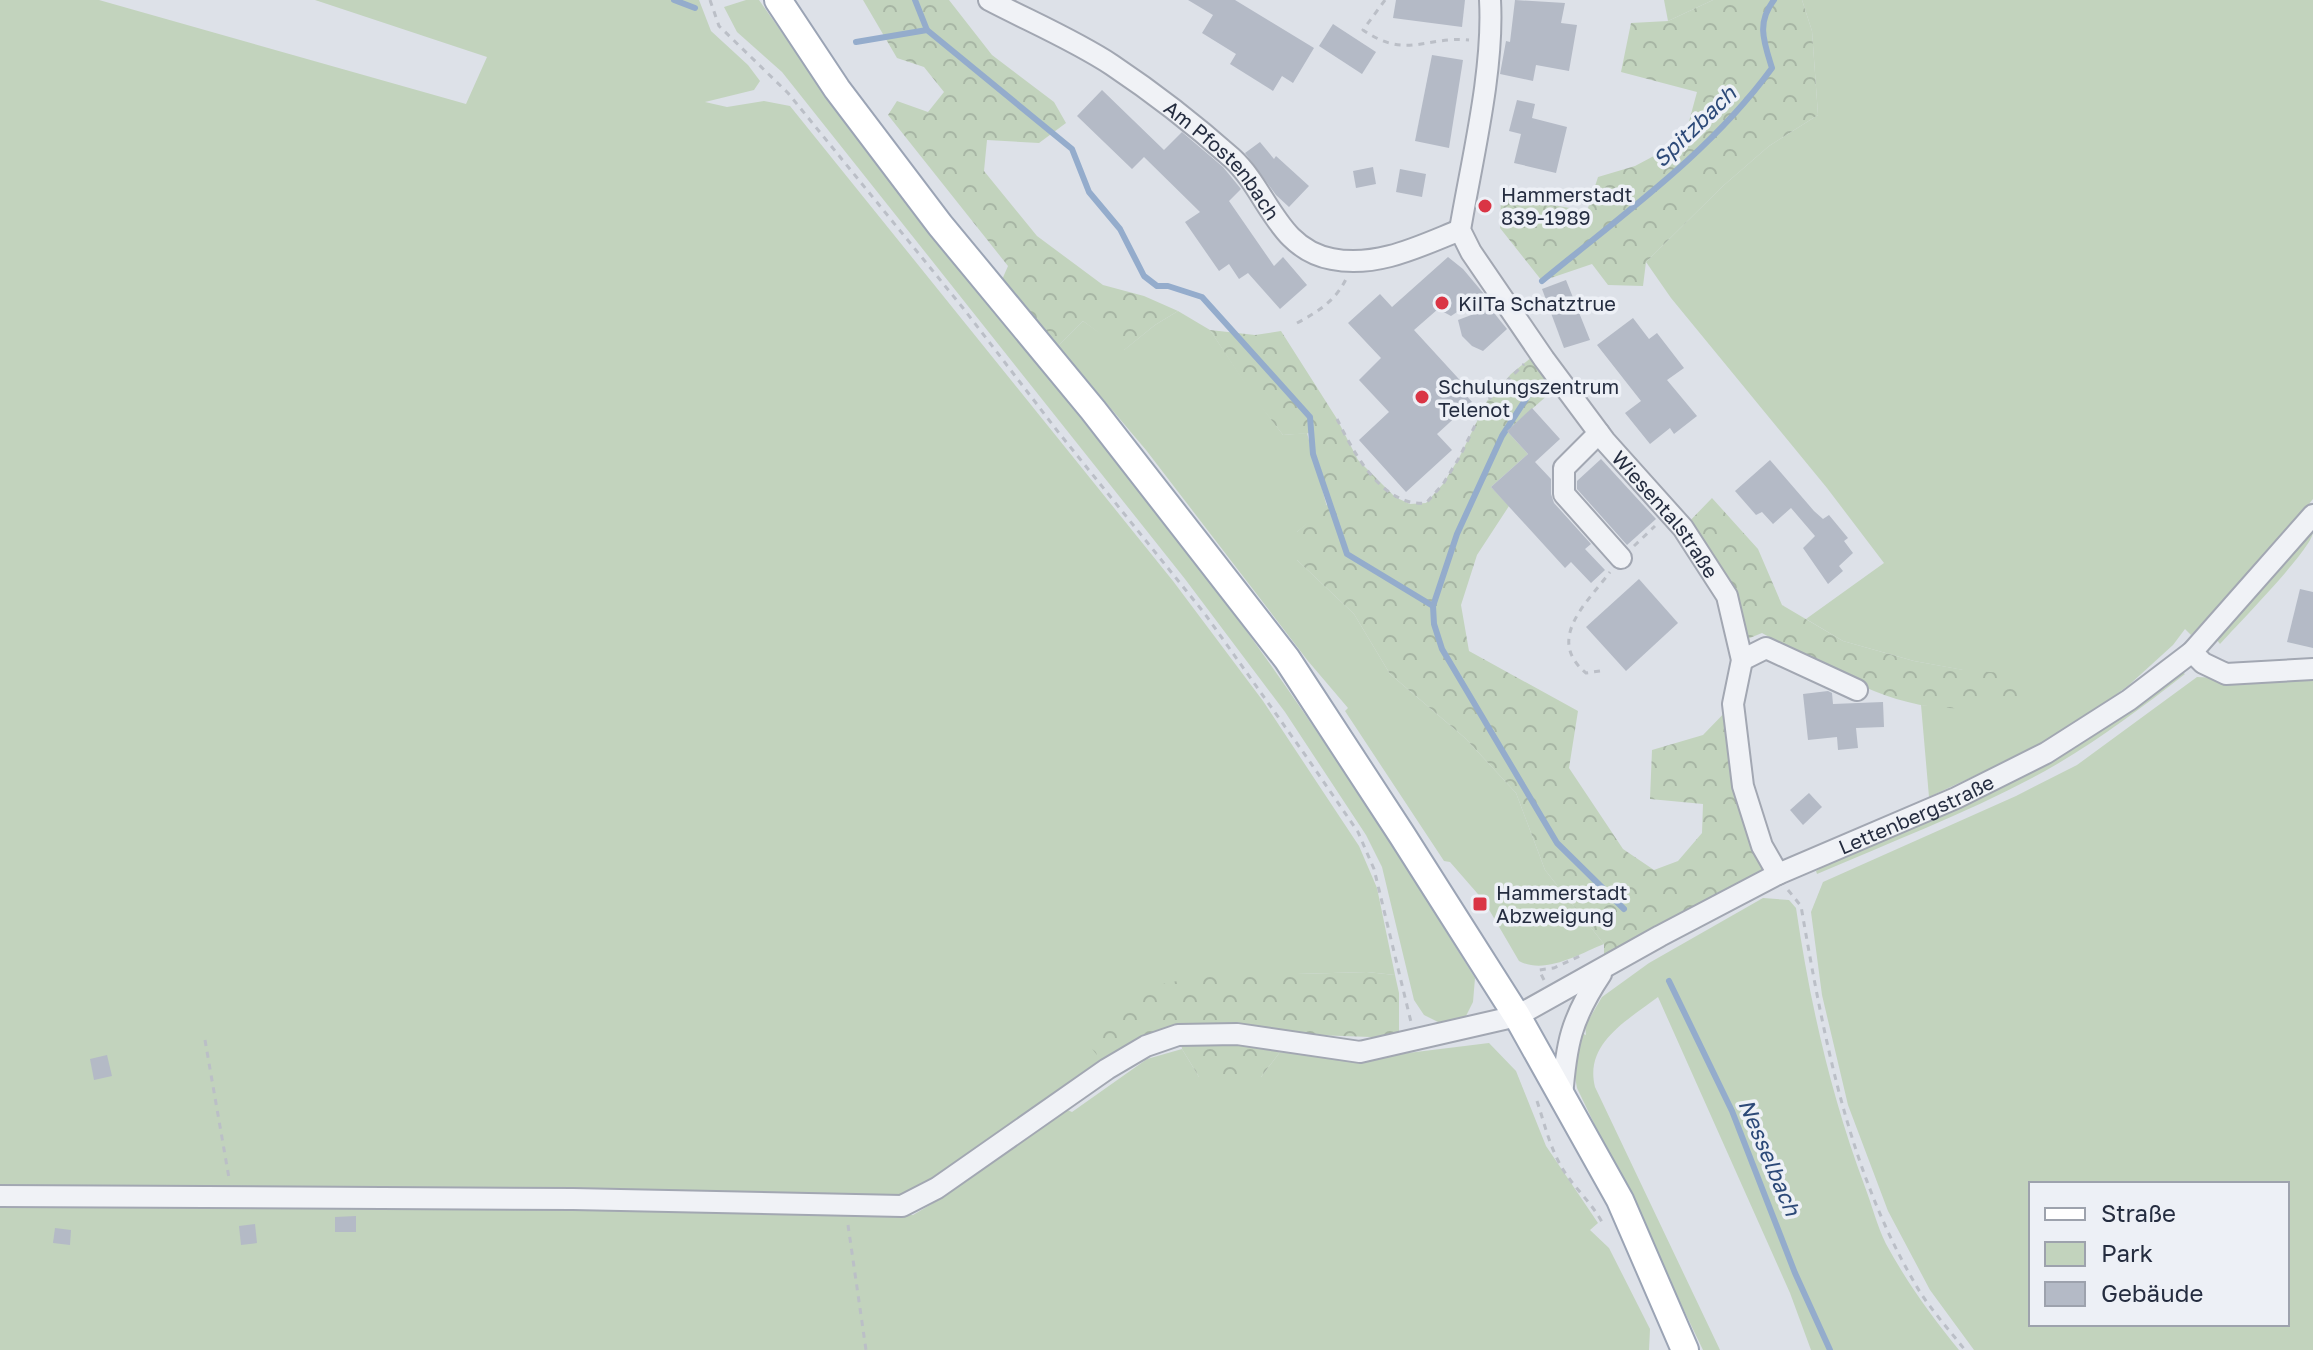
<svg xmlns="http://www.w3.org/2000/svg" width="2313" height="1350" viewBox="0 0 2313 1350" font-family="'Golos Text',sans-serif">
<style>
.green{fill:#c2d3bd;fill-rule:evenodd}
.forest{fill:url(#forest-crowns)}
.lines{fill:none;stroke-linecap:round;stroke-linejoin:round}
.stream{stroke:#94accc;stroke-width:6}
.building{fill:#b4bac6}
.minor-casing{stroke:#a2a7b2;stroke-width:24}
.major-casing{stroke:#9ba4b5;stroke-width:30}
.path{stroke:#bbbfc7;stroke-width:3;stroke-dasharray:6 6;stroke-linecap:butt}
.minor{stroke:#f0f2f6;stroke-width:20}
.major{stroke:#fff;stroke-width:26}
.poi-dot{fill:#da3545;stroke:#edf0f6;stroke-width:3}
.labels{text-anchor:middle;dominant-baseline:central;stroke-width:7;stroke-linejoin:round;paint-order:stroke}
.street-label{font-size:20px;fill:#252d40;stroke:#edf0f6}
.poi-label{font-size:20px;fill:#252d40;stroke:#edf0f6;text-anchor:start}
.water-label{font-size:22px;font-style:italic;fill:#2c4978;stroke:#edf0f6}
</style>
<defs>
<pattern id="forest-crowns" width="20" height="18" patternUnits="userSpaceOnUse" patternTransform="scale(2)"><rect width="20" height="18" fill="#c2d3bd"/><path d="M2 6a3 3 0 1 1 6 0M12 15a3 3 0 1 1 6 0" fill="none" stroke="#a7b5a4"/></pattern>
</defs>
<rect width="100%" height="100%" fill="#dde1e8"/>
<g class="green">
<polygon points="0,0 99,0 466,104 487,57 315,0 699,0 711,31 748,65 760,81 754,90 705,102 727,107 764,101 790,106 1173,581 1263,701 1359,846 1377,888 1395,975 1367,972 1297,974 1104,1064 929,1186 899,1199 840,1212 913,1215 940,1199 1018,1137 1063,1108 1072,1112 1147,1059 1182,1049 1199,1077 1261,1077 1280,1052 1359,1059 1489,1043 1516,1071 1546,1146 1598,1223 1590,1230 1609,1248 1650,1329 1649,1350 0,1350"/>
<path d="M746,0H759C824,93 892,185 963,273C1052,384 1144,493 1229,607C1317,727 1397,851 1475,978L1473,1002L1465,1018L1440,1023L1424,1015L1414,1000L1382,867L1366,835L1285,712L1185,579L782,72L737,32L724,7Z"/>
<polygon points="1664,0 1713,0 1668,21"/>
<polygon points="1802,0 2313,0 2313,499 2259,563 2191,635 2185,629 2173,645 2129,685 2060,736 1929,797 1921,705 1961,708 1963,670 1914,661 1843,641 1806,619 1884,563 1827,488 1671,298 1646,262 1723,186 1769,146 1818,115 1812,31"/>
<path d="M1178,311L1210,330L1256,399L1283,435L1307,433L1327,507L1297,532V560L1354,614L1390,674L1465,738L1516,793L1545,870L1604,944C1579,954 1545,975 1519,961L1484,901L1450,862L1444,861L1345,711L1348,708L1308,661L1146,450L1058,346L1083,321L1124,350L1155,325Z"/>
<path d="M2313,532C2313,548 2236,626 2220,644L2217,640Z"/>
<path d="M2182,672L2185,674C2140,709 2095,743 2045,771C1972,811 1893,841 1817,874L1816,871L1832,861C1909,828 1988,797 2061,756C2104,732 2142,701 2182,672Z"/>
<path d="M2197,677L2290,681L2313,679V1350H1974L1930,1290L1888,1211L1848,1105L1822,995L1811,912L1823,882L2016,796L2077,765ZM2031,1184H2287V1324H2031Z"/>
<path d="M1763,898L1789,900L1796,908C1810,1003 1831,1096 1865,1187C1872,1205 1877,1226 1886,1244C1906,1281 1932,1317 1959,1350H1811L1790,1293L1658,997C1628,1020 1584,1043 1595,1087L1720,1350H1703L1577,1088L1574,1072L1579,1032L1586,1035L1585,1026L1602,997L1649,963Z"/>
</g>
<g class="forest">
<polygon points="863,0 949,0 992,55 1054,102 1066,123 1039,143 987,140 984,171 1037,236 1103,285 1144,296 1178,311 1155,325 1123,351 1083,321 1058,346 1001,282 1008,266 888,115 897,101 928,112 944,92 924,67 897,58"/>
<polygon points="1713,0 1802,0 1812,31 1818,115 1769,146 1723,186 1646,262 1643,286 1608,285 1592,264 1542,281 1500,228 1501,196 1587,211 1598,177 1635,166 1684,140 1697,92 1621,72 1631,23 1668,21"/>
<polygon points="1210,330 1255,335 1281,331 1337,419 1358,460 1395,497 1410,504 1426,503 1443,484 1459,458 1487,401 1511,374 1532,357 1558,386 1507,431 1528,454 1491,487 1509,506 1477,555 1461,605 1469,651 1578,711 1569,768 1623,849 1654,870 1678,861 1702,833 1703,804 1650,799 1652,750 1703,735 1733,704 1743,786 1778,874 1604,968 1604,944 1545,870 1516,793 1465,738 1390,674 1354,614 1297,560 1297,532 1330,502 1313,454 1312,433 1283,435 1255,399"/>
<path d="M1712,498L1758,549L1782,605L1843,641L1914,661L1964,670L2016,674L2030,684L2025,700C2005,702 1984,707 1963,708C1891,712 1823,666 1762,633L1740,642L1683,528Z"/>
<polygon points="1230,970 1297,974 1367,972 1395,975 1399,993 1399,1038 1286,1034 1280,1052 1261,1077 1223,1079 1199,1077 1182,1049 1179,1029 1104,1064 1086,1041 1134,990"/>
</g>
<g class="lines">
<g class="stream">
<polyline points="674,0 695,8"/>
<polyline points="915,0 927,30 1072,149 1089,192 1120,229 1144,276 1157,286 1168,286 1202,297 1310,417 1313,454 1347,554 1433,606"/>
<polyline points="856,42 927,30"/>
<path d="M1542,281C1622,215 1710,153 1772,68C1764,42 1756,23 1774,0"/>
<polyline points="1531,391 1502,436 1457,534 1433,606 1434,624 1442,649 1557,843 1624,909"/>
<polyline points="1669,981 1732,1111 1795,1273 1830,1350"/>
</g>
</g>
<g class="building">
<polygon points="1188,0 1235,0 1314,48 1293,83 1282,76 1273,91 1230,64 1236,54 1202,33 1213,15"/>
<polygon points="1396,0 1465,0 1462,27 1393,18"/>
<polygon points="1515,0 1565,3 1561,23 1577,25 1569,71 1536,65 1533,81 1500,74 1506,41 1510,42"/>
<polygon points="1333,24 1376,52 1362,74 1319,46"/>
<polygon points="1432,55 1463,60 1449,148 1415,141"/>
<polygon points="1102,90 1164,150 1182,132 1223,167 1241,189 1229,201 1274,266 1283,257 1307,285 1280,309 1248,273 1239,279 1229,264 1219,271 1185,222 1200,212 1144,157 1132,169 1077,116"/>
<polygon points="1517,100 1535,104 1532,118 1567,127 1556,173 1514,163 1521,134 1509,131"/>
<polygon points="1260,142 1274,159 1276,156 1309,186 1289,207 1276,195 1245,153"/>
<polygon points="1373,167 1376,184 1356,188 1353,171"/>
<polygon points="1400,169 1426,174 1422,197 1396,192"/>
<polygon points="1448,257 1463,269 1484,294 1451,316 1438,309 1414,330 1468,389 1464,393 1472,402 1437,434 1452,450 1406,492 1359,440 1389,412 1359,380 1381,358 1348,323 1380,294 1392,307"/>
<polygon points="1566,280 1590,340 1564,348 1542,289"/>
<polygon points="1490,308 1507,329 1483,351 1472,346 1462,336 1458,320"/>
<polygon points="1633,318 1649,339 1657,333 1684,368 1667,380 1697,416 1674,434 1670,428 1650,444 1625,413 1641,401 1597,345"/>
<polygon points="1532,408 1560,439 1535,462 1551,479 1551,494 1554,503 1591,544 1585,549 1605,570 1591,583 1571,562 1565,568 1491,487 1528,454 1507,431"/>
<polygon points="1601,459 1656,519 1627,545 1577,489 1577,481"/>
<polygon points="1770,460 1814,511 1823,519 1829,515 1848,538 1844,541 1853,553 1839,566 1843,571 1828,584 1803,548 1815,536 1791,508 1773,524 1762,512 1756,515 1735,491"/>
<polygon points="1639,579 1678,623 1626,671 1586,627"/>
<polygon points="2300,589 2313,592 2313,648 2287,642"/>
<polygon points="1828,691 1832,693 1833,704 1883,702 1884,727 1856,728 1858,748 1838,750 1837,737 1808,740 1803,694"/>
<polygon points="1809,793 1822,807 1803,825 1790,810"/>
<polygon points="107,1055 112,1076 94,1080 90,1059"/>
<polygon points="356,1216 356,1232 335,1232 335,1217"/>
<polygon points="255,1224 257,1243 241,1245 239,1226"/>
<polygon points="55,1228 71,1230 70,1245 53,1243"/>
</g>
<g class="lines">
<g class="minor-casing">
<g id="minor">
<path id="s1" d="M989,0C1029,21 1074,40 1112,65C1154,93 1195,125 1232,158C1268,191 1277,249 1332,259C1377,268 1420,246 1460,230"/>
<path id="s2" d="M1490,0C1494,71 1472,159 1460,230L1471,252L1544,359L1605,441L1683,528L1727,596L1742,660L1733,704L1743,786L1762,846L1778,874"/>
<polyline points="1599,433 1564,468 1564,494 1621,558"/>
<polyline points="2192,652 2203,663 2226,674 2313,669"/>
<polyline points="1742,660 1766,648 1857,690"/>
<path d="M1562,1098C1566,1044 1571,1019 1601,974"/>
<path id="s3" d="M0,1196L573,1199L902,1206L937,1188L1107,1069L1146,1046L1178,1035L1237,1034L1360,1052L1517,1016L1660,936L1778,874L1956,798L2046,753L2129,700L2192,652L2313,515"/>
</g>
</g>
<g class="major-casing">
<polyline id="major" points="778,0 837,89 940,225 1093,410 1287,659 1402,835 1517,1016 1620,1200 1685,1350"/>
</g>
<g class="path">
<polyline points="710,0 719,26 788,93 963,308 1059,433 1205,614 1308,759 1358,832 1374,869 1411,1022"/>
<path d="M1385,0L1363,30C1407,60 1424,36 1469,40"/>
<path d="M1297,323C1318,312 1336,300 1346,279"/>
<path d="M1337,419C1354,453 1382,507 1426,503L1443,484L1459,458L1487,401L1524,364"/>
<polyline points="1634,546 1655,526"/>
<path d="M1600,671L1586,673C1545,639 1587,603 1610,572"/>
<path d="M1788,890L1801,906C1824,1039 1849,1175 1920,1292C1933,1312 1950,1331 1965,1350"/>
<polyline points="1544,980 1539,970 1554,968 1582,955"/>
<polyline points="205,1040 229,1178"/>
<path d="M1537,1101C1545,1125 1550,1149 1564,1171C1576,1190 1594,1205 1604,1226"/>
<polyline points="848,1225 866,1350"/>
</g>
<use href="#minor" class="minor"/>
<use href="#major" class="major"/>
</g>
<g class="poi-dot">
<circle cx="1485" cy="206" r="8"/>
<circle cx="1442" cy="303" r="8"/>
<circle cx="1422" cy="397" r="8"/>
<rect x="1472" y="896" width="16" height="16" rx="4"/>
</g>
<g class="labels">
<g class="street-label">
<text stroke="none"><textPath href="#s1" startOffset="286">Am Pfostenbach</textPath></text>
<text stroke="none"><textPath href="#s2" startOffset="584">Wiesentalstraße</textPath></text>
<text stroke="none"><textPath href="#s3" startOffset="2020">Lettenbergstraße</textPath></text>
</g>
<g class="poi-label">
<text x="1501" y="194">Hammerstadt<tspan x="1501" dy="23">839-1989</tspan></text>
<text x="1458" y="303">KiITa Schatztrue</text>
<text x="1438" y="386">Schulungszentrum<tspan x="1438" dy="23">Telenot</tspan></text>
<text x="1496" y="892">Hammerstadt<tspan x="1496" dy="23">Abzweigung</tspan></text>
</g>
<g class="water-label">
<text transform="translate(1694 126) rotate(-44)">Spitzbach</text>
<text transform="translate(1770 1157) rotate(67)">Nesselbach</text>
</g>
</g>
<rect x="2029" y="1182" width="260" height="144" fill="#edf0f6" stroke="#9da2ad" stroke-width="2"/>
<rect x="2045" y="1208" width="40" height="12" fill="#ffffff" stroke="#9da2ad" stroke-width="2"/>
<text x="2101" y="1222" font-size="24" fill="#252d40">Straße</text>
<rect x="2045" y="1242" width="40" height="24" fill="#c2d3bd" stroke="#9da2ad" stroke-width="2"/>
<text x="2101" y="1262" font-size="24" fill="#252d40">Park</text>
<rect x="2045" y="1282" width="40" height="24" fill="#b4bac6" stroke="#9da2ad" stroke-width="2"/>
<text x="2101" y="1302" font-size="24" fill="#252d40">Gebäude</text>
</svg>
